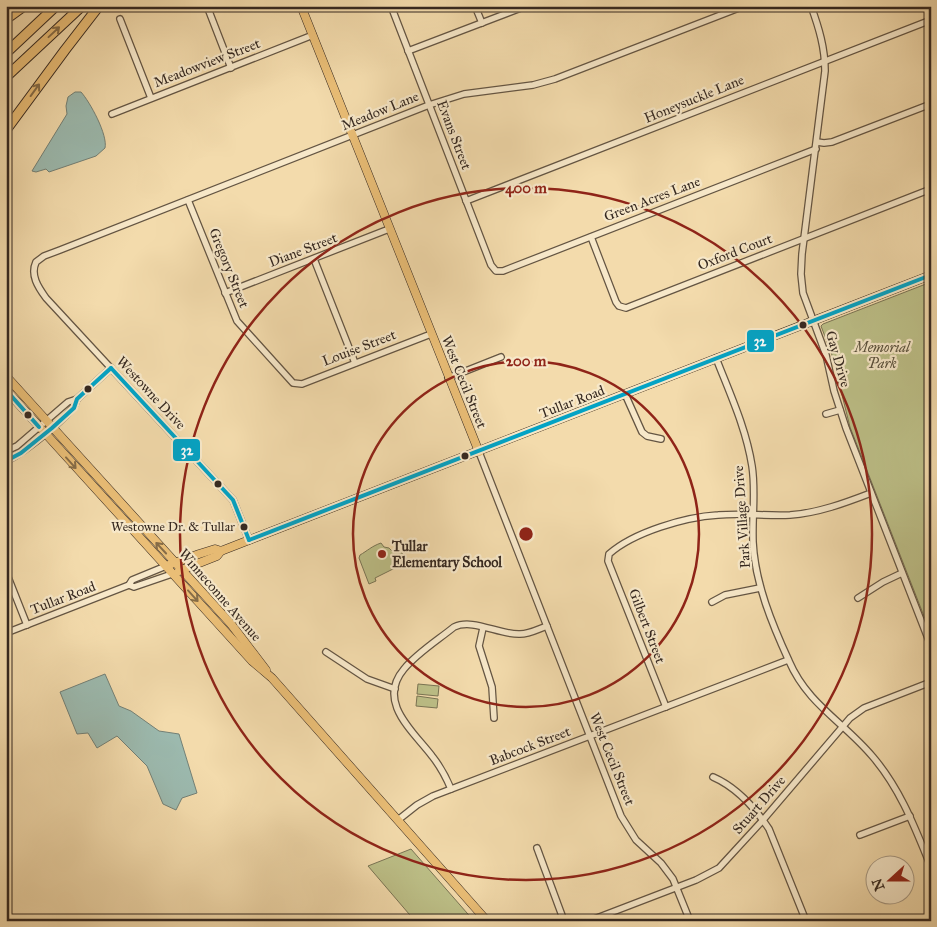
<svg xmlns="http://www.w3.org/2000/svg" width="937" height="927" viewBox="0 0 937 927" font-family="'IM FELL Great Primer',serif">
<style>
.green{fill:#bdc088;stroke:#797454}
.water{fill:#9cbaaf;stroke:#738076}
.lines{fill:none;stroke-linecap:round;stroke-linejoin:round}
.minor-casing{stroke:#645543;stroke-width:8}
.major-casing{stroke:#352820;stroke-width:9}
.highway-casing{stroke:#352820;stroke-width:11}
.minor{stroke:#f7e8c9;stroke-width:5.5}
.major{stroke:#eabe76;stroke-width:8}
.highway{stroke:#eabe76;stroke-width:9}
.bus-1-casing{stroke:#f7e8c9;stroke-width:8}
.bus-1{stroke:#03a3c5;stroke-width:4}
.oneway{stroke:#866c47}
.ring{fill:none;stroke:#8f2418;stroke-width:2.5}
.bus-dot{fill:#352820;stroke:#f7e8c9;stroke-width:2}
.poi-dot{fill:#8f2418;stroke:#f7e8c9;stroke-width:2}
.labels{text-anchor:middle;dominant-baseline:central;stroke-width:4.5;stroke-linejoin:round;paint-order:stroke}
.bus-label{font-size:13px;fill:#352820;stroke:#f7e8c9;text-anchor:end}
.street-label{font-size:14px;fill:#352820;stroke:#f7e8c9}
.park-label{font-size:14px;font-style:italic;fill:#574e3a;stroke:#f7e8c9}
.poi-label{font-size:14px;font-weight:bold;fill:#352820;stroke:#f7e8c9;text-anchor:start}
.centre{fill:#8f2418;stroke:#f7e8c9;stroke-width:2.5}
.ring-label{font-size:15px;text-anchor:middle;font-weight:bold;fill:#8f2418;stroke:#f7e8c9;stroke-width:4.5;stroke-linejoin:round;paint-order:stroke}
.line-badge{stroke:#f7e8c9;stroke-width:2}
.badge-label{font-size:14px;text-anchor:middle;font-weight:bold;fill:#fff}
</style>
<rect width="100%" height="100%" fill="#f3dbac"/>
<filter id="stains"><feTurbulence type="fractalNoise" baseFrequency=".004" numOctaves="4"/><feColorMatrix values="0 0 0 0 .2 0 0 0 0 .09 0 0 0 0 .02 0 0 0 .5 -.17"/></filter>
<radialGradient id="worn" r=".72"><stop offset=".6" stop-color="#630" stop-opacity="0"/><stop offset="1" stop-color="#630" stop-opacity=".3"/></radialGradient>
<g class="green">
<polygon points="931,282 931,634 850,427 832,355 821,326 823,324"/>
<path d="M381,543L384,547L389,548L393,552L402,553L407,559L408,568H395L375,578L376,581L369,584L359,558L360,555C367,551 372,546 381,543Z"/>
<polygon points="418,684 439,686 438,696 417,694"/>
<polygon points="417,696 438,699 437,708 416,706"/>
<polygon points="411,849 474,921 415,921 368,866"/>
</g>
<g class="water">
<path d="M75,92H81C90,102 108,135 105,148L96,156L49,172L46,169L36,172L32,171L67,114L66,106L68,97Z"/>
<polygon points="105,674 119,706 131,711 159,731 179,734 197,793 182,798 176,810 163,804 147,766 117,736 97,748 88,733 77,734 60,692"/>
</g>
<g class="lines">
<g class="minor-casing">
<g id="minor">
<polyline points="207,6 231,68"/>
<polyline points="391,6 491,265 496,271 503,271 816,149"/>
<polyline points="475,6 482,23"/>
<path d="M811,6C819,28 825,48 825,71L802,254L801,274L803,293L826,355L834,391L846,428L931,646"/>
<polyline points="120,19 151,98"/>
<polyline points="408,51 526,6"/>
<polyline points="112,114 313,35"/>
<polyline points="817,142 824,143 832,142 931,104"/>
<polyline points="188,200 237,321 293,383 302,384 431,334"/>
<polyline points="466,201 931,20"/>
<polyline points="591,237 616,302 619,306 626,308 931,189"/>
<polyline points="314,259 355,363"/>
<polyline points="225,293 389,229"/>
<path d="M716,358C730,394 746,428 752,466C756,491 752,516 753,542C755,583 772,624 789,661C808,705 844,722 873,757C901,790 915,828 931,867"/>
<polyline points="448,378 501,357"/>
<polyline points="625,394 642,432 647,436 661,439"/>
<polyline points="826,414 840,410"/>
<polyline points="6,451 17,446 68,402 77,399 111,368"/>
<polyline points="479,452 621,816 636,840 661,863 673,879 690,921"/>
<path d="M6,461C23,454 60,423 72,409C75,406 76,402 77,399"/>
<path d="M249,540L233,500L46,298C38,287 30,275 36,262L44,256L60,250L429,105L464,94L533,85L555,79L744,6"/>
<polyline points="6,572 27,625"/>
<polyline points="129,585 134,587 172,574"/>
<polyline points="858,598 883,582 902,573"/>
<polyline points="712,602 725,595 760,588"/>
<polyline points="483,628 479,646 492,687 494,718"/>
<polyline points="6,633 129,585 132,580 166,566"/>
<polyline points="326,652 367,679 395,689"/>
<path d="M666,707L608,561L609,554C634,532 685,517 718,515C742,513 766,516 790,515C818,513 845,503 871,493"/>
<path d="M713,777C736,787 755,808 769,829L806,921"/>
<path d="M451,789C446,777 440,766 432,756C414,732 376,702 404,669C417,653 438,640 454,627C473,618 499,635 520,634C530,634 538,629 547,626"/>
<polyline points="398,820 417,805 433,796 788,660"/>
<polyline points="860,835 910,816"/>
<polyline points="537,848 564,921"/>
<polyline points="589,921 696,880 719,868 763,820 850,718 864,708 931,682"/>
</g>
</g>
<g class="major-casing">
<g id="major">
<polyline points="301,6 479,452"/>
<polyline points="6,376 231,624 266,670"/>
<polyline points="6,390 252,661 272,678 487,921"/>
<polyline points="166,566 199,554 215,549 221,551 239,544 931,275"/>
<polyline points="179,571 217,556 221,551"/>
</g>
</g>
<g class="highway-casing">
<g id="highway">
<polyline points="6,19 24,6"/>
<polyline points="6,53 56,6"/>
<polyline points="6,77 82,6"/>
<polyline points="6,130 65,50 99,6"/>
</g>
</g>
<use href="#minor" class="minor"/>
<use href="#major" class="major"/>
<use href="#highway" class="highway"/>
<g class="bus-1-casing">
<g id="bus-1">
<polyline points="111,368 233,500 249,540"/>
<polyline points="6,390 39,427"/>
<polyline points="6,461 21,453 52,428 74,408 77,399 111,368"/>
<polyline points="249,540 931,275"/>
</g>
</g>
<use href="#bus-1" class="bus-1"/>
</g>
<defs><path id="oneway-shaft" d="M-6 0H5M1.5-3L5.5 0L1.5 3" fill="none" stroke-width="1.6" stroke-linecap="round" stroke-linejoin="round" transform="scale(1.25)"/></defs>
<g class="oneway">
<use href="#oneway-shaft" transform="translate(54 32) rotate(-43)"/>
<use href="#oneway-shaft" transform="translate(35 90) rotate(-54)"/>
<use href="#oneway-shaft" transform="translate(71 463) rotate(48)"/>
<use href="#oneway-shaft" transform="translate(161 548) rotate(-133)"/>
<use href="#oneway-shaft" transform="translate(193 596) rotate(48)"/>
</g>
<g class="ring">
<circle cx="526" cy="534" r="173"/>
<circle cx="526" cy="534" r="346"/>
</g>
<g class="bus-dot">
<circle cx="803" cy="325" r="4.5"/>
<circle cx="88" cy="389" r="4.5"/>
<circle cx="28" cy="415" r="4.5"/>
<circle cx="465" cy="456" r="4.5"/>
<circle cx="218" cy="484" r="4.5"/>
<circle cx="244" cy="527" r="4.5"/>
</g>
<circle class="poi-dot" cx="382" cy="554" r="5"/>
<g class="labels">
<g class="bus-label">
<text x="235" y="527">Westowne Dr. &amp; Tullar</text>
</g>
<g class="street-label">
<text transform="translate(207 63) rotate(-21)">Meadowview Street</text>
<text transform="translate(694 99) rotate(-22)">Honeysuckle Lane</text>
<text transform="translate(380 111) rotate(-22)">Meadow Lane</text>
<text transform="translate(454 135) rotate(69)">Evans Street</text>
<text transform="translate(652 199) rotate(-21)">Green Acres Lane</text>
<text transform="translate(303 250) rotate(-21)">Diane Street</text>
<text transform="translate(735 252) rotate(-21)">Oxford Court</text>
<text transform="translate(229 268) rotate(68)">Gregory Street</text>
<text transform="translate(359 348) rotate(-21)">Louise Street</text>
<text transform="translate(838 359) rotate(74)">Gay Drive</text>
<text transform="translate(464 382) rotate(68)">West Cecil Street</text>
<text transform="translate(151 393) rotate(47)">Westowne Drive</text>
<text transform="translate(572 402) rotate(-21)">Tullar Road</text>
<text transform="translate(742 517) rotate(-94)">Park Village Drive</text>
<text transform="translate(220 595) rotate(49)">Winneconne Avenue</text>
<text transform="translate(63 598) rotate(-21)">Tullar Road</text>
<text transform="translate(647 626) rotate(69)">Gilbert Street</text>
<text transform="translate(530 746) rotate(-21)">Babcock Street</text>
<text transform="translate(612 759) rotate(68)">West Cecil Street</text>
<text transform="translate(759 805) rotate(-49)">Stuart Drive</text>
</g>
<g class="park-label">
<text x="882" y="347">Memorial<tspan x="882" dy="16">Park</tspan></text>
</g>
<g class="poi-label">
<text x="392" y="546">Tullar<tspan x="392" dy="16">Elementary School</tspan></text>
</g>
</g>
<circle cx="526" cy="534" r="8" class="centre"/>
<g class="ring-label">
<text x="526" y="193">400 m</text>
<text x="526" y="366">200 m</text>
</g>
<g class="line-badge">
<rect x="746" y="329" width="29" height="24" rx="5" fill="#03a3c5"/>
<rect x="172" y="438" width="29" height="24" rx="5" fill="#03a3c5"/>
</g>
<g class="badge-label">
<text x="760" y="346">32</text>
<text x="187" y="455">32</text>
</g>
<rect width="937" height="927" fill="none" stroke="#f3dbac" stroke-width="25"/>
<rect x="8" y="8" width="922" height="912" fill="none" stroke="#352820" stroke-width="2.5"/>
<rect x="12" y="12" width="912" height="902" fill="none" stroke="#352820"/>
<g transform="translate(890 880) rotate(249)"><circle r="24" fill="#f7e8c9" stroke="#a99b85"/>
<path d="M0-4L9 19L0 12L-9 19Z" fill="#8f2418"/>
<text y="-8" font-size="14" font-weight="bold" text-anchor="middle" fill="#352820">N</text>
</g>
<rect width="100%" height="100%" filter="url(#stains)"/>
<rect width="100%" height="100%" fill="url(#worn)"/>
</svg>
